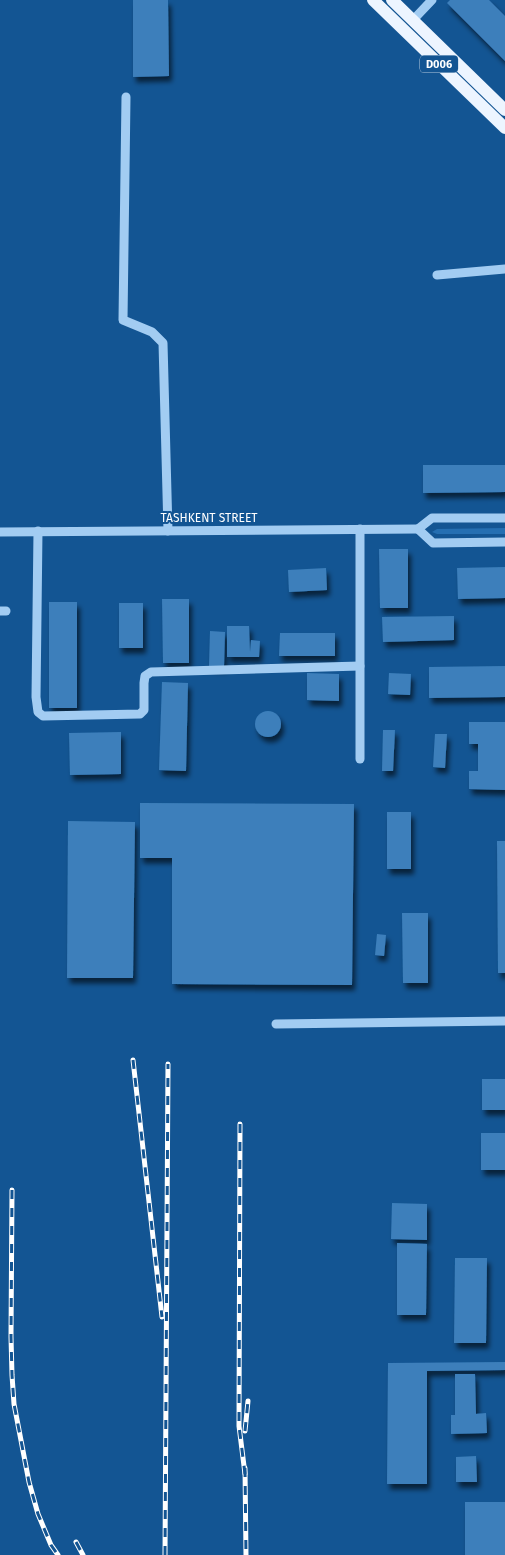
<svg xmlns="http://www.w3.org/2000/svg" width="505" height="1555" viewBox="0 0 505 1555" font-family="'Fira Sans',sans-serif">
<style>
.green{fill:#256fb2}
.building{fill:#3c7fbb;filter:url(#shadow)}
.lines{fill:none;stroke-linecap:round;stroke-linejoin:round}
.minor{stroke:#a2ccf2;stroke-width:9}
.major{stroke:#edf5ff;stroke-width:12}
.rail-casing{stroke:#fff;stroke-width:5}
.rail{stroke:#135593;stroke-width:3;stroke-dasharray:9;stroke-linecap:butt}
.labels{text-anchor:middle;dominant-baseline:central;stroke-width:4;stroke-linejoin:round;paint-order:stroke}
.shield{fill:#135593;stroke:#b8ccdf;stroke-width:1}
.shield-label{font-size:11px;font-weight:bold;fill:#fff}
.street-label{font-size:12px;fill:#fff;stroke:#135593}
</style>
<defs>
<filter id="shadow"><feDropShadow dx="3" dy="5.5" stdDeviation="2.5" flood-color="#0009"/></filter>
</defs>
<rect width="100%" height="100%" fill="#135593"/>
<polygon class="green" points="505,528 505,534 437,534 432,532 437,529"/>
<g class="building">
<polygon points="133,0 168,0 169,76 133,77"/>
<polygon points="450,0 489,0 505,16 505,61 447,3"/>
<polygon points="423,465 505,465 505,492 423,493"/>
<polygon points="379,549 408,549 408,608 380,608"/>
<polygon points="505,567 505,598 458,599 457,568"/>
<polygon points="326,568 327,590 289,592 288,570"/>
<polygon points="162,599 189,599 189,663 163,663"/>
<rect x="49" y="602" width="28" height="106"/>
<rect x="119" y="603" width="24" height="45"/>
<polygon points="454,616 454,640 383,642 382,617"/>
<polygon points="227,626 249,626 250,652 251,640 260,641 259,657 227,657"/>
<polygon points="210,631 225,632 224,667 209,666"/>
<polygon points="280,633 335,633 335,656 279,656"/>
<polygon points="505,666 505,697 429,698 429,667"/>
<polygon points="307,673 339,674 339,701 307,700"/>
<polygon points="389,673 411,674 410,695 388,694"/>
<polygon points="162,682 188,683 186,771 159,770"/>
<circle cx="268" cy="724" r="13"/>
<polygon points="469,722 505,722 505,790 469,789 469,771 478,771 478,744 469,744"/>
<polygon points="383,730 395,730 393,771 382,771"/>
<polygon points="121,732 121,774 70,775 69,733"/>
<polygon points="435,734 447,734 445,768 433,767"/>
<polygon points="140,803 354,804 352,985 172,984 172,858 140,858"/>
<rect x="387" y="812" width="24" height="57"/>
<polygon points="68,821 135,822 133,978 67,978"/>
<polygon points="497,841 505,841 505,973 498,973"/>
<polygon points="402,913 428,913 428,983 403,983"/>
<polygon points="377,934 386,935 384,956 375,955"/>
<rect x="482" y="1079" width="23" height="31"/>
<rect x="481" y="1133" width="24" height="37"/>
<polygon points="392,1203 427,1204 427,1240 391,1239"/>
<polygon points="397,1243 427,1244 426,1315 397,1315"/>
<polygon points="455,1258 487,1258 486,1343 454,1343"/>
<polygon points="505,1362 505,1370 427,1371 427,1484 387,1484 388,1363"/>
<polygon points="455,1374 475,1374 476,1414 486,1413 487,1433 451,1434 451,1415 455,1415"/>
<polygon points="476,1456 477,1482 456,1482 456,1457"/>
<rect x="465" y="1502" width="40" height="53"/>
</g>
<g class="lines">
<g class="minor">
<polyline points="413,20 432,0"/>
<polyline points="126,97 123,320 152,332 163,343 168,531"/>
<polyline points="437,275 505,269"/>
<polyline points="505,518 432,518 418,529 433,543 505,542"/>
<polyline points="360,529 360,759"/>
<polyline points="38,531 36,697 38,712 43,716 140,714 144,710 144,683 145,676 151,672 360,666"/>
<polyline points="0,532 418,529"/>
<polyline points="0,611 6,611"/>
<polyline points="276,1024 505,1021"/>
</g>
<g class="major">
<polyline points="373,0 505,128"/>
<polyline points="392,0 505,110"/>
</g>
<g class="rail-casing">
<g id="rail">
<polyline points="133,1060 162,1317"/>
<polyline points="240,1124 239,1426 245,1474"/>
<polyline points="12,1190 11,1337 12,1375 14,1404 29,1482 38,1514 51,1545 58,1555"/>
<polyline points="245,1431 248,1401"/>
<polyline points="245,1468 246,1555"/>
<polyline points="76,1542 83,1555"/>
<polyline points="165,1555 168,1064"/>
</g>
</g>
<use href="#rail" class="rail"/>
</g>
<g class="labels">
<rect class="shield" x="420" y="55.5" width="38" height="17" rx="4"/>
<g class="shield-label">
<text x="439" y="64">D006</text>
</g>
<g class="street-label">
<text x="209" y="518">TASHKENT STREET</text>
</g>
</g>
</svg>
